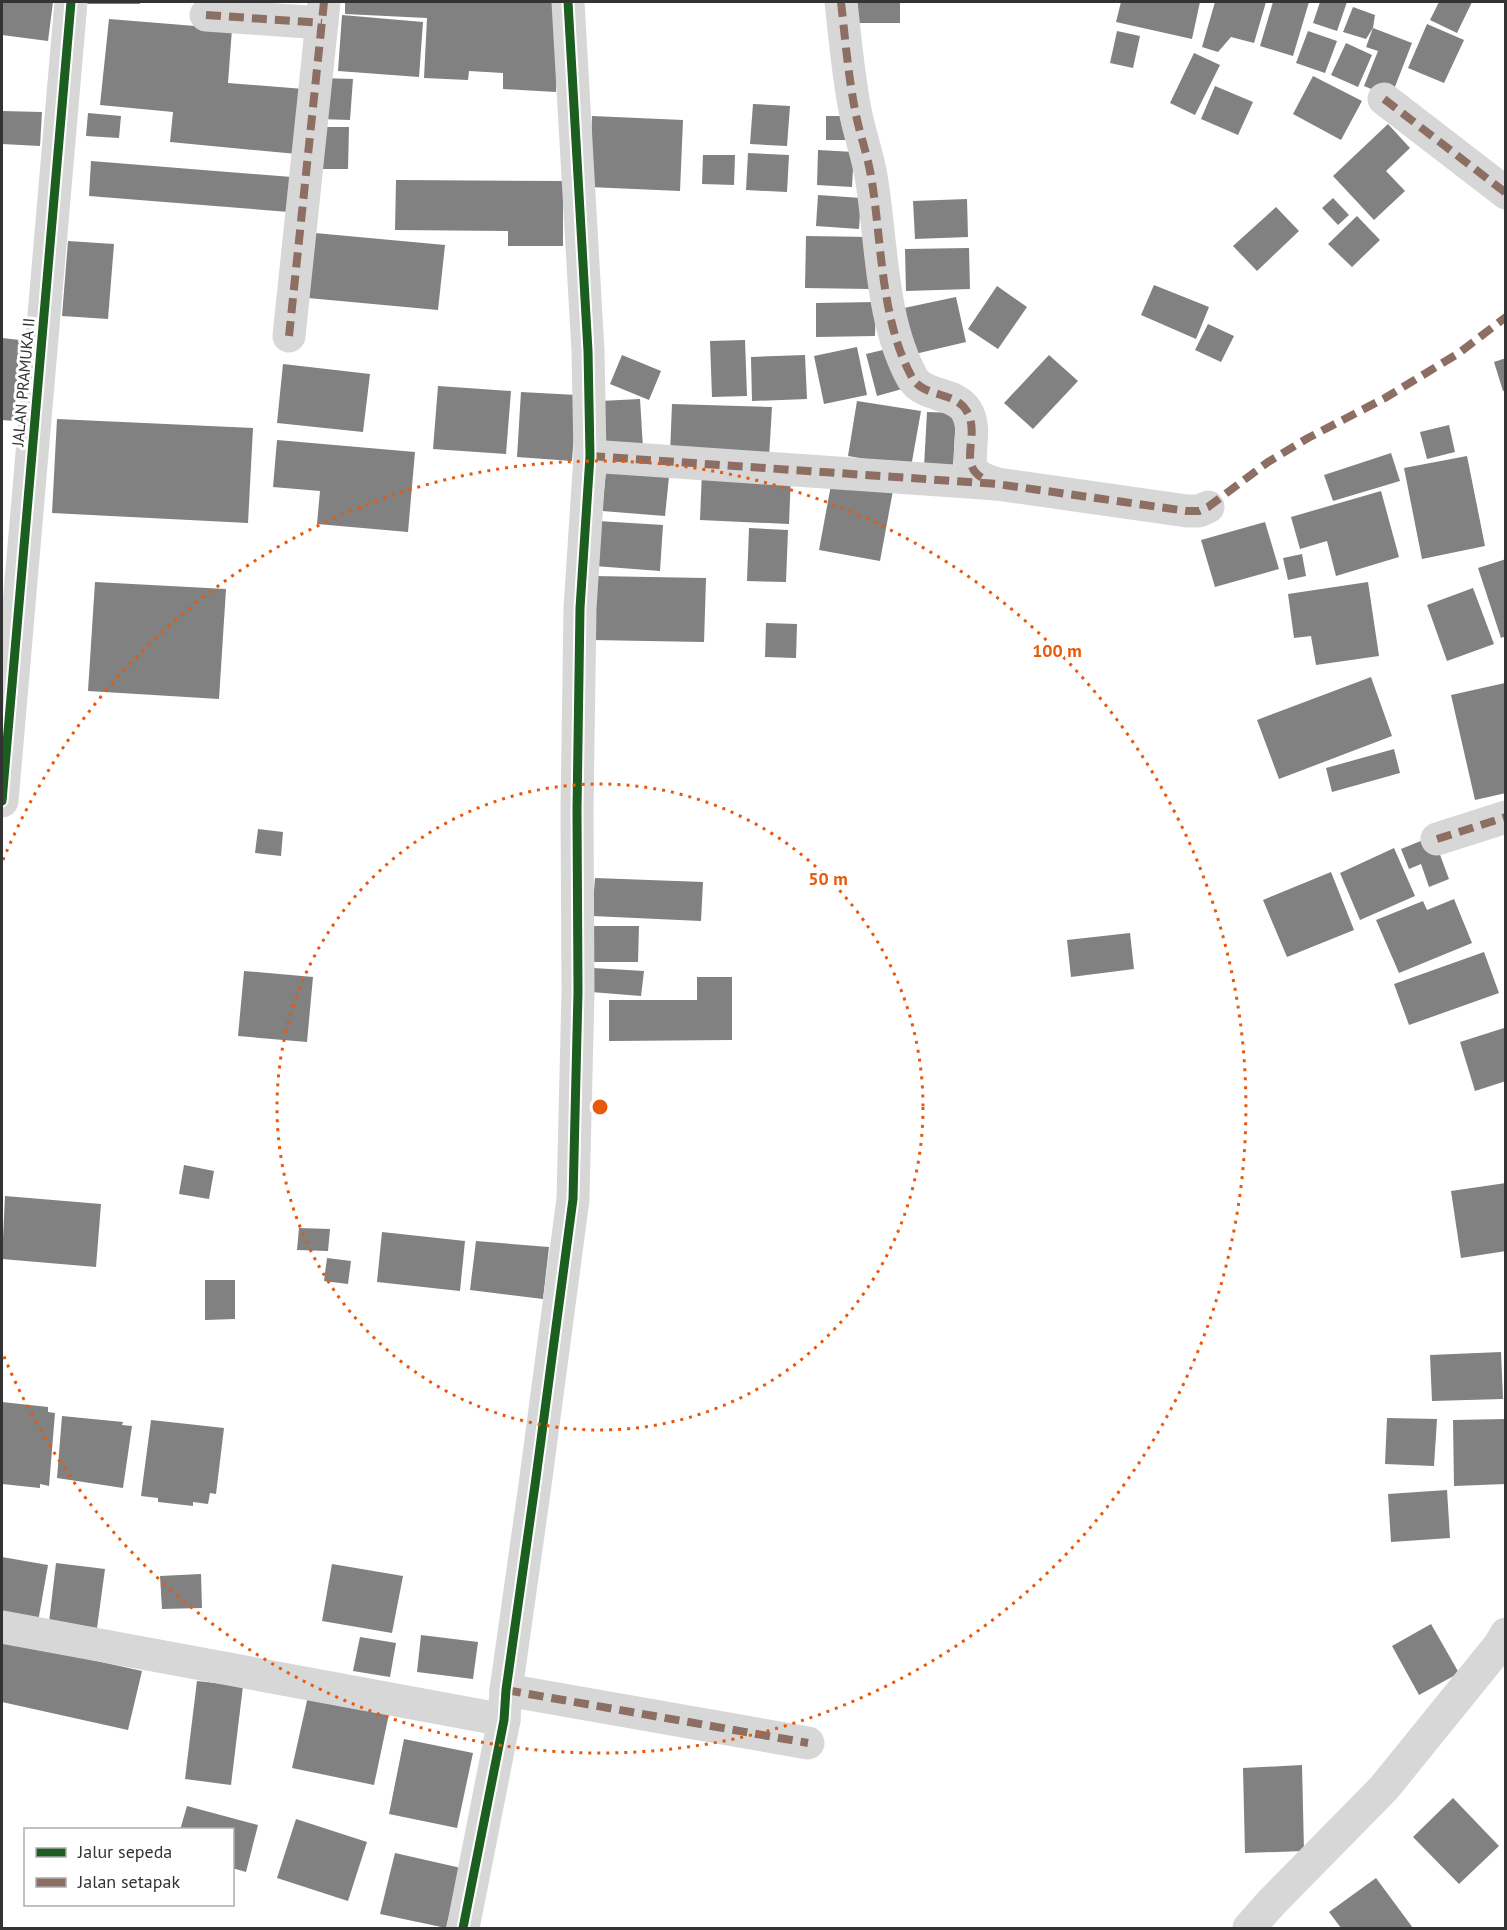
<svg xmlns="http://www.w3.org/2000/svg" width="1507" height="1930" viewBox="0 0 1507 1930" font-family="'PT Sans',sans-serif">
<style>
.building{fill:#818181}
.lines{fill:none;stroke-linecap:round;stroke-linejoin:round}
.street{stroke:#d7d7d7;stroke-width:33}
.quiet{stroke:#8d6e63;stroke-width:8;stroke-dasharray:15 8;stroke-linecap:butt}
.cycleway-casing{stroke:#fff;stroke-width:13}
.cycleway{stroke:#1b5e20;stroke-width:9}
.ring{fill:none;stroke:#e8590c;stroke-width:3;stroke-dasharray:3 6}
.labels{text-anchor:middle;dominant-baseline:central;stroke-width:6;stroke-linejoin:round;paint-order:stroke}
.street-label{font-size:16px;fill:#333;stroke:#fff}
.centre{fill:#e8590c;stroke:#fff;stroke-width:3}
.ring-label{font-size:18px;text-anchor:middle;font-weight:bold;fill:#e8590c;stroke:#fff;stroke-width:6;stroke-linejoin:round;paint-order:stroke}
</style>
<rect width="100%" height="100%" fill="#fff"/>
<g class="building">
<polygon points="2,2 53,2 48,41 2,35"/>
<rect x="83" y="2" width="57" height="2"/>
<polygon points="345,2 560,2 556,92 503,89 503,73 469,71 468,80 424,78 427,18 345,14"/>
<polygon points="850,2 900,2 900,23 851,23"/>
<polygon points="1121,2 1200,2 1192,39 1116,22"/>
<polygon points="1215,2 1266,2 1254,43 1231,37 1218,52 1202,47"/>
<polygon points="1273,2 1309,2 1293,56 1260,46"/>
<polygon points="1320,2 1347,2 1337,31 1313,23"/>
<polygon points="1439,2 1472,2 1457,33 1430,20"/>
<polygon points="1353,7 1375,15 1373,28 1366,39 1343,32"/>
<polygon points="342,15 423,22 419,77 338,71"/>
<polygon points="109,19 232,29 228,83 304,89 297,154 170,142 173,112 100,105"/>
<polygon points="1427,24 1464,40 1444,83 1408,68"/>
<polygon points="1373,28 1412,43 1391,97 1364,86 1378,51 1366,47"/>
<polygon points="1117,31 1140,36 1133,68 1110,63"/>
<polygon points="1308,31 1337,41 1325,73 1296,63"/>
<polygon points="1346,43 1372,55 1358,87 1331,75"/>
<polygon points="1194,53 1220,65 1195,115 1170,103"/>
<polygon points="1313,76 1362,101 1341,140 1293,114"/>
<polygon points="321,78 353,79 350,120 319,119"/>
<polygon points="1215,86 1253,102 1238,135 1201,119"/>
<polygon points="753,104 790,106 787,146 750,144"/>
<polygon points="2,111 42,112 40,146 2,144"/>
<polygon points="88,113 121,116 119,138 86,136"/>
<polygon points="592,116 683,120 680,191 589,187"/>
<rect x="826" y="116" width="25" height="24"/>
<polygon points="1388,124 1410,148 1386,171 1405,191 1374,220 1333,176"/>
<polygon points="314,127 349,127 348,169 314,169"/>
<polygon points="818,150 854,152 852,187 817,185"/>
<polygon points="748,153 789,155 787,192 746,190"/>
<polygon points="703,155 735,155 734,185 702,184"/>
<polygon points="91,161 292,177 289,212 89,196"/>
<polygon points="396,180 563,181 563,246 508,246 508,231 395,230"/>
<polygon points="818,195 861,198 859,229 816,226"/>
<polygon points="1333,198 1349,215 1338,225 1322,208"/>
<polygon points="967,199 968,237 915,239 913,201"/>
<polygon points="1276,207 1299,231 1257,271 1233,246"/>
<polygon points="1357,216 1380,240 1352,267 1328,244"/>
<polygon points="315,233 445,245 438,310 308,298"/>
<polygon points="806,236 872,237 871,289 805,288"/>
<polygon points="68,241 114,244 108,319 62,316"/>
<polygon points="969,248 970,289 906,291 905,249"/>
<polygon points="1154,285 1209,307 1196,339 1141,315"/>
<polygon points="997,286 1027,307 998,349 968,329"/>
<polygon points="956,297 966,342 915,354 904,308"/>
<polygon points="876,302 875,336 816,337 816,303"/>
<polygon points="1208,324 1234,336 1221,362 1195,350"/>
<polygon points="2,338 20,340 14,421 2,420"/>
<polygon points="745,340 747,396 712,397 710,341"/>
<polygon points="857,347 867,395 824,404 814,356"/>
<polygon points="891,348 902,389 877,396 866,354"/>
<polygon points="622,355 661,371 649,400 610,384"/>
<polygon points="805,355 807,399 752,401 751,357"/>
<polygon points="1049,355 1078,381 1033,429 1004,403"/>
<polygon points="1506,358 1506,390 1503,391 1494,362"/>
<polygon points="283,364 370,374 363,432 277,423"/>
<polygon points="438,386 511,391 506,454 433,449"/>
<polygon points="521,392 577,395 572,461 517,457"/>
<polygon points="640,399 643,448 603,451 600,401"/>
<polygon points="857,401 921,411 911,467 848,456"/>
<polygon points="672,404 772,407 769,458 670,454"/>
<polygon points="927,412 956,413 953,468 924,467"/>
<polygon points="57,419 253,428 248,523 52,513"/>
<polygon points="1449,425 1455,452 1427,459 1420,432"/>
<polygon points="277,440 415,452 408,532 317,524 320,491 273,487"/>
<polygon points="1391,453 1400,481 1333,501 1324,475"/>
<polygon points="1467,456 1485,546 1422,559 1404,468"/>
<polygon points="607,462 670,467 665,516 602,511"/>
<polygon points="702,471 791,474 789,524 700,520"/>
<polygon points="833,474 894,485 880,561 819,550"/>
<polygon points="1381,491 1399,557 1336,576 1327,541 1300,549 1291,517"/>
<polygon points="598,521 663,525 660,571 595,566"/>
<polygon points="1265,522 1279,569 1215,587 1201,540"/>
<polygon points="749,528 788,530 786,582 747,581"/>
<polygon points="1302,554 1306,576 1288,580 1283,558"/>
<polygon points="1506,559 1506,636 1501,638 1478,568"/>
<polygon points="593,576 706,578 704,642 592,640"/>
<polygon points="95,582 226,589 219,699 88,691"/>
<polygon points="1368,582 1379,656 1316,665 1311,636 1294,638 1288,594"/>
<polygon points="1473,588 1494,644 1447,661 1427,605"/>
<polygon points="766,623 797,624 796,658 765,657"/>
<polygon points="1371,677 1392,736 1279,779 1257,720"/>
<polygon points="1505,683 1506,793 1475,800 1451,695"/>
<polygon points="1394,749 1400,773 1332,792 1326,768"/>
<polygon points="258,829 283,832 281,856 255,853"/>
<polygon points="1433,836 1449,879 1429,887 1421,864 1409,869 1401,849"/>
<polygon points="1394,848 1415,896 1360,920 1340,873"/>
<polygon points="1331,872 1354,930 1287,957 1263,900"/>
<polygon points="595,878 703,882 701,921 592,916"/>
<polygon points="1454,899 1472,943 1399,973 1376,920 1423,901 1427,910"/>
<polygon points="592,926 639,926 638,962 592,962"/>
<polygon points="1130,933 1134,969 1071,977 1067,940"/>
<polygon points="1484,952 1499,993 1409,1025 1394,984"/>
<polygon points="593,968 644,971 641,996 591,992"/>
<polygon points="244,971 313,977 307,1042 238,1036"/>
<polygon points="697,977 732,977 732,1040 609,1041 609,1000 697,1000"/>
<polygon points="1504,1028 1506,1081 1475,1091 1460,1042"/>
<polygon points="184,1165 214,1171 209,1199 179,1194"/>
<polygon points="1506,1183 1506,1251 1461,1258 1451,1191"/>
<polygon points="5,1196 101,1204 96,1267 2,1259"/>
<polygon points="299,1228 330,1229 328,1251 297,1250"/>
<polygon points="382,1232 465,1241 460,1291 377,1282"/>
<polygon points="476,1241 549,1247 543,1299 470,1290"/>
<polygon points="327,1258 351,1261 348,1284 324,1281"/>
<polygon points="205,1280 235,1280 235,1319 205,1320"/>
<polygon points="1501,1352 1503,1399 1432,1401 1430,1355"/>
<polygon points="2,1402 48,1407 48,1412 55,1413 49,1486 40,1484 40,1488 2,1484"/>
<polygon points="62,1416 123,1422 122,1425 132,1426 123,1488 57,1478"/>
<polygon points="1387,1418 1437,1419 1434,1466 1385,1464"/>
<polygon points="1506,1419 1506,1484 1454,1486 1453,1420"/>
<polygon points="151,1420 224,1428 216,1494 210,1493 208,1504 193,1502 193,1506 158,1502 158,1498 141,1496"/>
<polygon points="1447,1490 1450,1538 1391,1542 1388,1494"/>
<polygon points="2,1557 48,1565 38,1622 2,1616"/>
<polygon points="56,1563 105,1569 97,1628 49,1622"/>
<polygon points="332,1564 403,1576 392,1633 322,1621"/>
<polygon points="201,1574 202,1608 162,1609 160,1576"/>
<polygon points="1431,1624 1459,1673 1419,1695 1392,1646"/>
<polygon points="421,1635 478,1642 473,1679 417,1672"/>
<polygon points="360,1637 396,1643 390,1677 353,1671"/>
<polygon points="2,1640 142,1671 128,1730 2,1702"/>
<polygon points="197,1681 243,1686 231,1785 185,1779"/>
<polygon points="309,1692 390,1709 374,1785 292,1768"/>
<polygon points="404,1739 473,1753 457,1828 389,1814"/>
<polygon points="1302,1765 1304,1851 1245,1853 1243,1768"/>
<polygon points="1453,1798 1499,1846 1459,1884 1413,1837"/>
<polygon points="187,1806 258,1825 246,1872 232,1868 232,1830 180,1830"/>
<polygon points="296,1819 367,1842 348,1901 277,1878"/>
<polygon points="395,1853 461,1868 446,1928 380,1914"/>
<polygon points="1376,1878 1413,1928 1341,1928 1329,1912"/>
</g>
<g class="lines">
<g class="street">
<path d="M841,2C845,37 848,74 855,110C859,132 867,153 871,176C882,240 880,321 913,379C924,397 955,392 966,410C981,433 959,465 980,477C985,480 991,482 997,484"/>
<polyline points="206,15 322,23"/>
<polyline points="1384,99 1506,193"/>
<polyline points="289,336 324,2"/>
<polyline points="590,456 997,484 1187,511 1199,511 1208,507"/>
<polyline points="2,801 71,2"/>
<polyline points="1437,839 1506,817"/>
<polyline points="2,1627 504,1720"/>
<polyline points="506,1690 808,1743"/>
<polyline points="463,1928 504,1720 506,1690 535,1485 573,1199 578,992 577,810 580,608 590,456 588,351 568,2"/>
<polyline points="1249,1928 1271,1903 1384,1788 1499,1646 1506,1634"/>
</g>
<g class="quiet">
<path d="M841,2C845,37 848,74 855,110C859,132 867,153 871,176C882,240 880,321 913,379C924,397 955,392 966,410C983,436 953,466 988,481"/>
<polyline points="206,15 322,23"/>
<polyline points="1384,99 1506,193"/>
<polyline points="289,336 324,2"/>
<polyline points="590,456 997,484 1187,511 1199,511 1208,507 1268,462 1308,438 1385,398 1459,353 1506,317"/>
<polyline points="1437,839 1506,817"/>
<polyline points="506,1690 808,1743"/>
</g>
<g class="cycleway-casing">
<g id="cycleway">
<polyline points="2,801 71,2"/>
<polyline points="463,1928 504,1720 506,1690 535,1485 573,1199 578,992 577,810 580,608 590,456 588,351 568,2"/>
</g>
</g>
<use href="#cycleway" class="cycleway"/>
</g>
<g class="ring">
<circle cx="600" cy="1107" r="323"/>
<path d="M3 860A646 646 0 1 1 3 1354"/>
</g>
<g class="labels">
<g class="street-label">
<text transform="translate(23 382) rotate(-85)">JALAN PRAMUKA II</text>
</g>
</g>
<circle cx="600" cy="1107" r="9" class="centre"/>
<g class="ring-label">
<text x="1057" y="657">100 m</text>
<text x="828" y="885">50 m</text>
</g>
<rect width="1507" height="1930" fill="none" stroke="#333333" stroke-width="6"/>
<rect x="24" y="1828" width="210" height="78" fill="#ffffff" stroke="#adadad" stroke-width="1.5"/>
<rect x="36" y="1848" width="30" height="9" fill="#1b5e20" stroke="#adadad" stroke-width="1.5"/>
<text x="78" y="1858" font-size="18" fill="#333333">Jalur sepeda</text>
<rect x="36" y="1878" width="30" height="9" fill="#8d6e63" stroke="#adadad" stroke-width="1.5"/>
<text x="78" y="1888" font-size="18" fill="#333333">Jalan setapak</text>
</svg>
